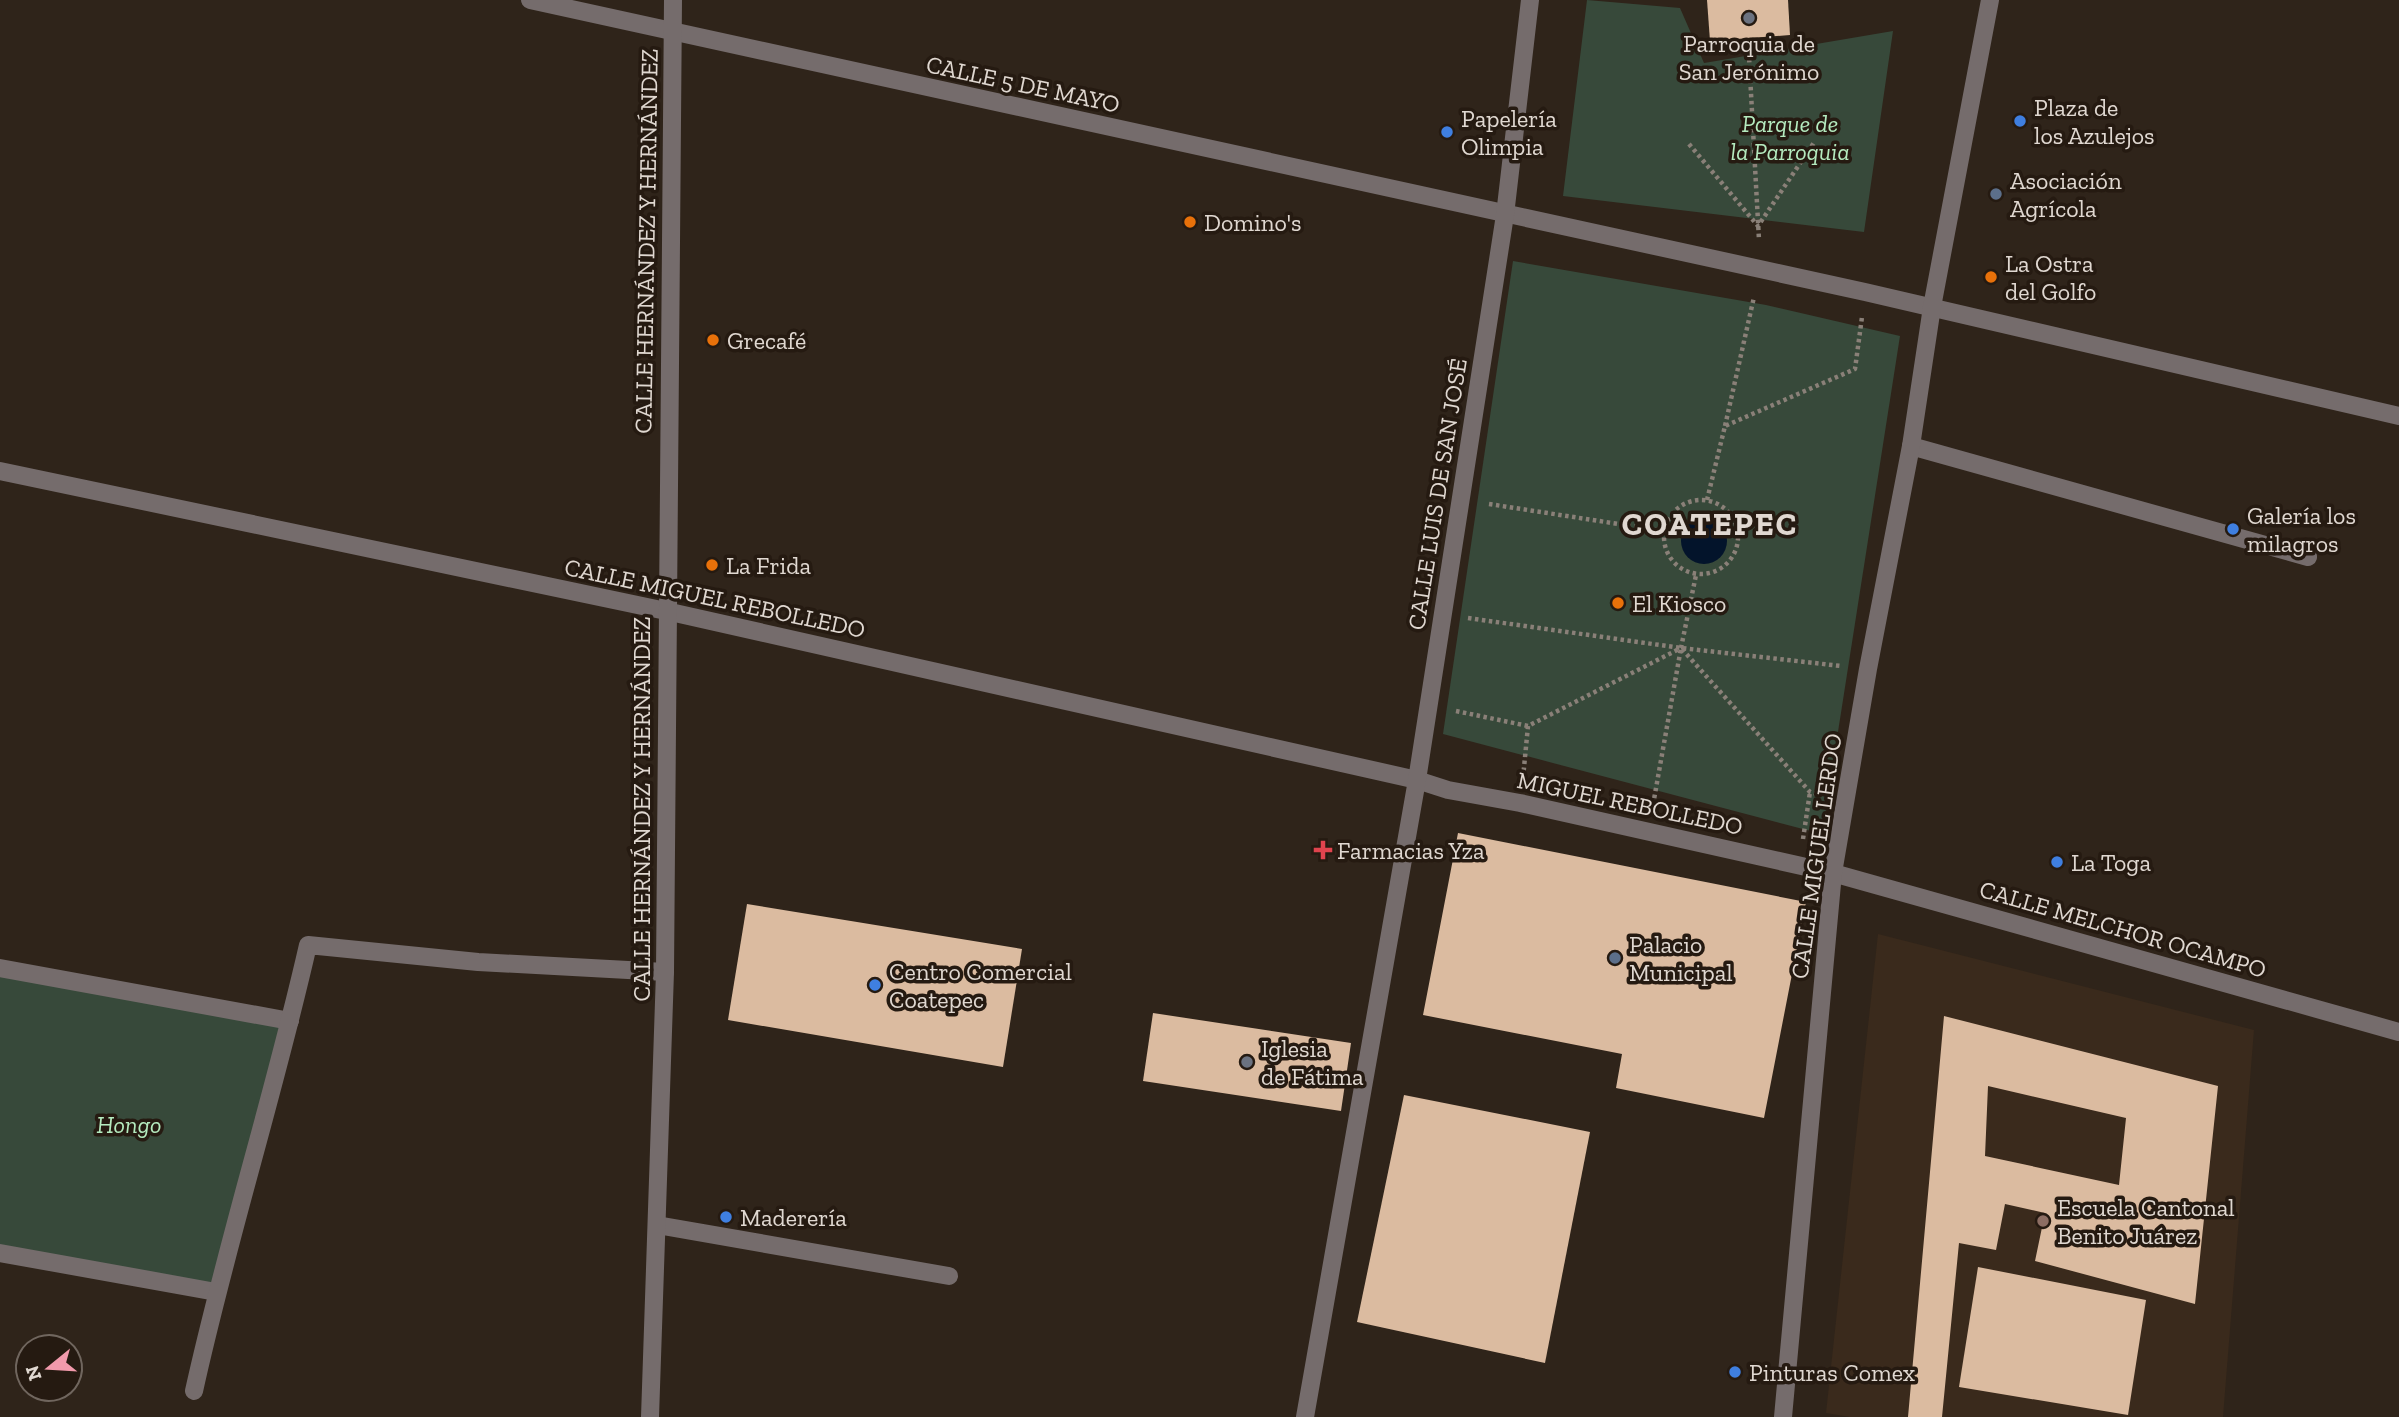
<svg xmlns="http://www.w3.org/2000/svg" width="2399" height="1417" viewBox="0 0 2399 1417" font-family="'Zilla Slab',serif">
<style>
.built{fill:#3a2a1c}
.green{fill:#37493a}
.water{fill:#03142b}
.building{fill:#dbbba0;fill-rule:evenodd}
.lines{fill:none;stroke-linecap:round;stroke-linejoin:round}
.path{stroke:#8a8078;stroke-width:4.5;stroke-dasharray:3.5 3.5;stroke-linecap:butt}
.minor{stroke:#756c6c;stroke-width:18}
.worship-dot{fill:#6b7280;stroke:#251a11;stroke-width:2.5}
.shop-dot{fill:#3f7fe0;stroke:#251a11;stroke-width:2.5}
.service-dot{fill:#5c6f8a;stroke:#251a11;stroke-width:2.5}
.food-dot{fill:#e8710a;stroke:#251a11;stroke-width:2.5}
.health-dot{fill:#e0444e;stroke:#251a11;stroke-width:2.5}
.education-dot{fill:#8d6e63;stroke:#251a11;stroke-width:2.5}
.labels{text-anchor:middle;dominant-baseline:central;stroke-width:7;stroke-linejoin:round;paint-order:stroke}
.poi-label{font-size:24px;fill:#e0d8d1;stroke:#251a11;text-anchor:start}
.street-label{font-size:24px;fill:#e0d8d1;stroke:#251a11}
.park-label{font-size:24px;font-style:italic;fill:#b5ebbf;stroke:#251a11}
.district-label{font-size:32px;font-weight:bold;letter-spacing:2px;fill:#e0d8d1;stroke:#251a11}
</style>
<rect width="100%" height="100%" fill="#2f241a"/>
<polygon class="built" points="1878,934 2254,1030 2223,1417 1850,1417 1826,1413"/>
<g class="green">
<polygon points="1587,0 1680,8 1704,63 1893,31 1864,232 1563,196"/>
<polygon points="1513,261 1766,305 1900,336 1822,834 1443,734"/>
<polygon points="0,968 290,1021 216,1292 0,1253"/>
</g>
<circle class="water" cx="1704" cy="541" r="23"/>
<g class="building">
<polygon points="1707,0 1788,0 1790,35 1710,41"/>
<polygon points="1458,833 1806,902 1764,1118 1616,1088 1622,1054 1423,1015"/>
<polygon points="747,904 1022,949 1003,1067 728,1020"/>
<polygon points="1153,1013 1351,1043 1341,1111 1143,1081"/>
<path d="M1944,1016L2218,1086L2195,1304L2035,1261L2045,1213L2005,1204L1996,1250L1959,1243L1942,1417H1908ZM1988,1086L2126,1118L2119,1185L1985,1156Z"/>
<polygon points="1404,1095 1590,1132 1545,1363 1357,1322"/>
<polygon points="1978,1267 2146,1300 2128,1415 1959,1387"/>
</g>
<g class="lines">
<g class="path">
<polyline points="1748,38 1759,240"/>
<polyline points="1689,144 1758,226 1815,141"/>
<polyline points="1725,426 1754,297"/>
<circle cx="1701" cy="537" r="37"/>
<polyline points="1707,500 1725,426 1855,369 1862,317"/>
<polyline points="1489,504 1664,531"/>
<polyline points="1468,618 1681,648 1841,666"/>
<polyline points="1456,711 1528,726 1681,648 1696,575"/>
<polyline points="1523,778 1528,726"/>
<polyline points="1653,805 1681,648 1810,792 1820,795"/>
<polyline points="1803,839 1810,792"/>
</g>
<g class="minor">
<polyline points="530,0 1865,292 2399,416"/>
<polyline points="1911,446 2308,557"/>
<polyline points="0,471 666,611 1417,780 1448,790 1520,803 1833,873 2399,1032"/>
<polyline points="0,968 290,1021"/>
<polyline points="657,1225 949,1276"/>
<polyline points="0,1253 216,1292"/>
<path d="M194,1391C227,1241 274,1095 308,945L478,962L665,972"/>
<polyline points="650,1417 665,972 673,0"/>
<polyline points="1305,1417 1417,780 1505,215 1530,0"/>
<polyline points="1783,1417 1833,873 1868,669 1911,446 1932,307 1990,0"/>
</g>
</g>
<g class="worship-dot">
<circle cx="1749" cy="18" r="7"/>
<circle cx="1247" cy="1062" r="7"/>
</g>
<g class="shop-dot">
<circle cx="2020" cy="121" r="7"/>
<circle cx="1447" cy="132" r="7"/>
<circle cx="2233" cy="529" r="7"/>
<circle cx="2057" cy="862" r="7"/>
<circle cx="875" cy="985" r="7"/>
<circle cx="726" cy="1217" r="7"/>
<circle cx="1735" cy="1372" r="7"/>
</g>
<g class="service-dot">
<circle cx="1996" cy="194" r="7"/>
<circle cx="1615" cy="958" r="7"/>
</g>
<g class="food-dot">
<circle cx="1190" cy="222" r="7"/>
<circle cx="1991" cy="277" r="7"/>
<circle cx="713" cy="340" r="7"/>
<circle cx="712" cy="565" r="7"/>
<circle cx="1618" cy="603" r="7"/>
</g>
<path class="health-dot" d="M1319.5 839.5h7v7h7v7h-7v7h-7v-7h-7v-7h7z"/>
<circle class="education-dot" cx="2043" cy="1221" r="7"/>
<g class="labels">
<g class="poi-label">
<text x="1749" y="43" text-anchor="middle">Parroquia de<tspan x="1749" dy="28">San Jerónimo</tspan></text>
<text x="2034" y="107">Plaza de<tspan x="2034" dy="28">los Azulejos</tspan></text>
<text x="1461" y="118">Papelería<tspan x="1461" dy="28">Olimpia</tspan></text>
<text x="2010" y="180">Asociación<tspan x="2010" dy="28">Agrícola</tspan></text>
<text x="1204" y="222">Domino's</text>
<text x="2005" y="263">La Ostra<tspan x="2005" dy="28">del Golfo</tspan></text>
<text x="727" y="340">Grecafé</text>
<text x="2247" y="515">Galería los<tspan x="2247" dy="28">milagros</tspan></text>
<text x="726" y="565">La Frida</text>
<text x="1632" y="603">El Kiosco</text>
<text x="1337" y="850">Farmacias Yza</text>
<text x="2071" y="862">La Toga</text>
<text x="1629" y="944">Palacio<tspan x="1629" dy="28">Municipal</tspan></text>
<text x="889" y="971">Centro Comercial<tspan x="889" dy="28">Coatepec</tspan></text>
<text x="1261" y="1048">Iglesia<tspan x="1261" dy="28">de Fátima</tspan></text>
<text x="2057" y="1207">Escuela Cantonal<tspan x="2057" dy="28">Benito Juárez</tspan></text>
<text x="740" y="1217">Maderería</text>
<text x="1749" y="1372">Pinturas Comex</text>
</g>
<g class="street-label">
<text transform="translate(1023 84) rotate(12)">CALLE 5 DE MAYO</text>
<text transform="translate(646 241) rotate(-89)">CALLE HERNÁNDEZ Y HERNÁNDEZ</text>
<text transform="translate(1437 494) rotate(-81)">CALLE LUIS DE SAN JOSÉ</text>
<text transform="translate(715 598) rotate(12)">CALLE MIGUEL REBOLLEDO</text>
<text transform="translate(1630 803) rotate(12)">MIGUEL REBOLLEDO</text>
<text transform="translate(641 809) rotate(-90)">CALLE HERNÁNDEZ Y HERNÁNDEZ</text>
<text transform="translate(1816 856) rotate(-82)">CALLE MIGUEL LERDO</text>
<text transform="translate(2123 929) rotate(16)">CALLE MELCHOR OCAMPO</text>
</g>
<g class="park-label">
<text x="1790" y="123">Parque de<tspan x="1790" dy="28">la Parroquia</tspan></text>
<text x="129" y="1124">Hongo</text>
</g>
<g class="district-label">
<text x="1710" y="524">COATEPEC</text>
</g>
</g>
<g transform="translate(49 1368) rotate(252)"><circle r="33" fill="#251a11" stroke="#70665e" stroke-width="2"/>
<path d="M0-5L12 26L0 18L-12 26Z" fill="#f29aac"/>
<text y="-10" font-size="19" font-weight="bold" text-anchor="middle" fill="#e0d8d1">N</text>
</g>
</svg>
